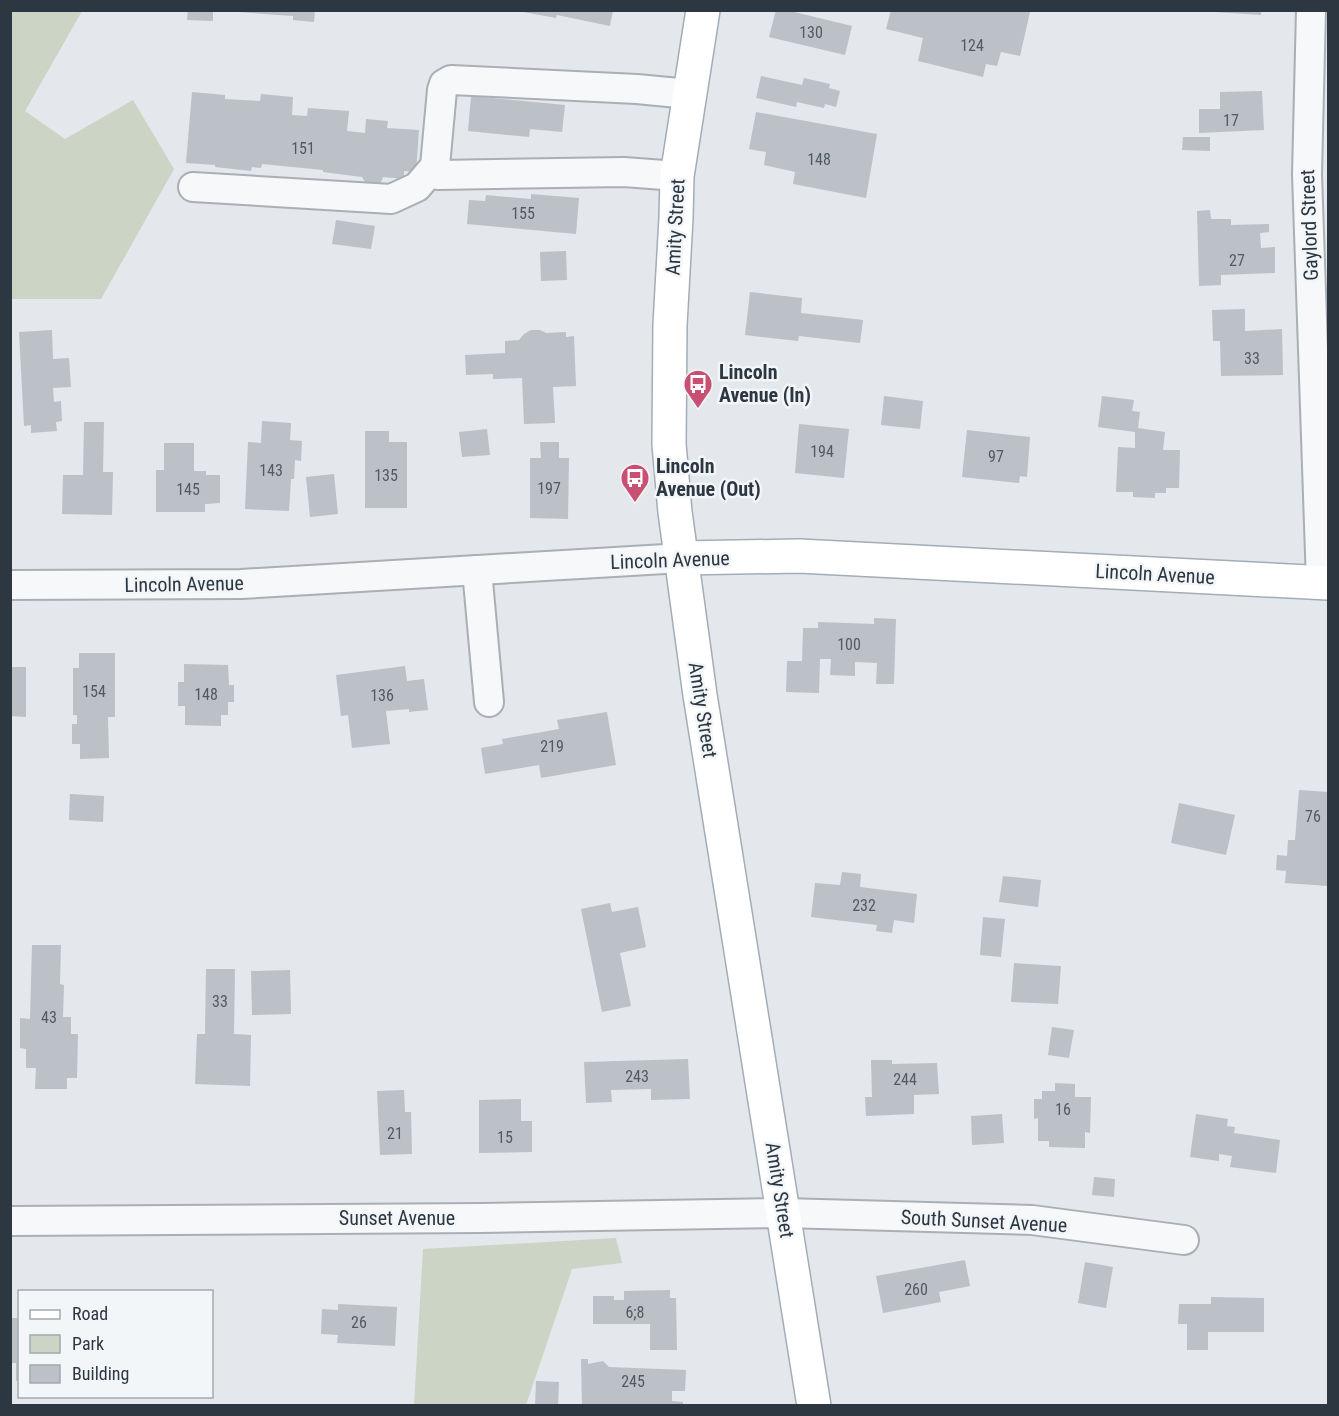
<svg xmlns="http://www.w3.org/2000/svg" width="1339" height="1416" viewBox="0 0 1339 1416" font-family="'Roboto Condensed',sans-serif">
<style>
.green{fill:#cbd4c5}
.building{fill:#bbc1c7}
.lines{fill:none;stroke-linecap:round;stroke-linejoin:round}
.minor-casing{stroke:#a9afb5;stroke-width:32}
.major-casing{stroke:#a3adb6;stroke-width:36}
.minor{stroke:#f6f8f9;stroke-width:28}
.major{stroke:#fff;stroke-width:33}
.labels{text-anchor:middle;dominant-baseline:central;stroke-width:5;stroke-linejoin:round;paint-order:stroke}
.number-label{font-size:16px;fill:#505a63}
.street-label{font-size:20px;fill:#2c3742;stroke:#f3f6f8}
.poi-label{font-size:20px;font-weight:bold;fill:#2c3742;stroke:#f3f6f8;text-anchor:start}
</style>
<rect width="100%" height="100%" fill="#e4e7eb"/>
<g class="green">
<polygon points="10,11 82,11 25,111 65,139 133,100 174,169 101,299 11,299"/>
<polygon points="616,1238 622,1263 572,1269 526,1405 414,1405 423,1249"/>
</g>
<g class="building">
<polygon points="188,10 213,10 213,21 187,20"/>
<polygon points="238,10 315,10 314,22 293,20 293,16 238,12"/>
<polygon points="523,10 613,10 610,26 557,15 556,18 523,12"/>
<polygon points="776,10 786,10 852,26 845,55 769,37"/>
<polygon points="891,10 1025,10 1030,12 1020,56 1001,52 997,66 986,64 983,77 918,61 923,38 886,29"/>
<polygon points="1215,10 1261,10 1261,15 1215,12"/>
<polygon points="761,76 802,85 804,78 830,84 829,88 840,91 836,107 825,104 824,108 797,102 796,107 756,98"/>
<polygon points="1262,91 1264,130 1199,133 1199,109 1220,109 1220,92"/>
<polygon points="192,92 225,95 225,99 260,101 261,94 293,97 292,115 307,116 308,108 349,111 347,131 365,133 366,119 388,121 387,128 419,130 416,172 404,171 404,179 383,177 381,182 379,185 366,184 362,177 323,172 323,170 262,164 261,168 252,167 251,171 215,167 215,165 186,163"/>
<polygon points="471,96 565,105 562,132 530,129 529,137 468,131"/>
<polygon points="756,112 877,134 866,198 793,184 795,172 764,165 766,152 749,149"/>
<polygon points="1183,137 1210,137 1210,151 1182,150"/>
<polygon points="531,194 579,198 576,234 467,224 469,200 485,201 486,195 531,199"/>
<polygon points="1210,210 1211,219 1231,219 1231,225 1269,224 1269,232 1260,233 1261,248 1275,247 1275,273 1221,275 1221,285 1199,286 1197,211"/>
<polygon points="336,220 375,226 371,249 332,244"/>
<polygon points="566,251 567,280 541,281 540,252"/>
<polygon points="750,292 802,298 801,313 863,320 860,343 799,336 798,341 745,335"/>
<polygon points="1245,309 1245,331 1282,329 1283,375 1221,376 1220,341 1213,341 1212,310"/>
<polygon points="52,330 53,359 69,358 71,387 53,388 54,402 61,401 62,421 56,422 57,431 31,433 31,425 24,426 19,332"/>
<polygon points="531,330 540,330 546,333 566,332 566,337 574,336 576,386 553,387 555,423 524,424 522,378 493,379 493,374 466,375 465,355 505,353 505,341 519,340 524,334"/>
<polygon points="884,396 923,401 920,429 881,425"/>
<polygon points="1102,396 1134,400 1132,411 1140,412 1138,428 1165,432 1163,450 1180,450 1179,488 1166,488 1166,493 1155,493 1155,498 1133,497 1133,492 1116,492 1118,447 1135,448 1135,432 1098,427"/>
<polygon points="262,421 291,423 290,440 302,441 301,461 295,460 294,479 291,479 289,511 245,509 248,442 261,443"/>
<polygon points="84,422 104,422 103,472 113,472 112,515 62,514 63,475 83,475"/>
<polygon points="799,424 849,429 844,478 795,473"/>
<polygon points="487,429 490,455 462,457 459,432"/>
<polygon points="967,430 1030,437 1027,477 1020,476 1019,483 962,477"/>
<polygon points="365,431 389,431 389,442 407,442 407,508 365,508"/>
<polygon points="540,442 559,442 559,458 569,458 568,519 530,518 530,458 541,458"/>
<polygon points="164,443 194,443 194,471 206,471 206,475 220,475 220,503 205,504 205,512 156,512 156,470 164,470"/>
<polygon points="334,474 338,514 310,517 306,477"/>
<polygon points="874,618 896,619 894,684 876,684 877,663 855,662 855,676 830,675 831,659 820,659 819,693 786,692 787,661 802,661 803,628 818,628 818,622 874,624"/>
<polygon points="79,653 115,653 115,717 108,717 109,758 80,759 80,744 72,744 72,724 77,724 77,715 73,715 73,668 79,668"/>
<polygon points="184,664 228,665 229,685 234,685 234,702 228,702 228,715 221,715 221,726 185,725 185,706 178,706 178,682 184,682"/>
<polygon points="405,666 407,681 424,679 428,710 409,712 409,709 386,711 390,744 352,748 348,715 341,716 336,675"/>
<polygon points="10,667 26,667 26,717 10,716"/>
<polygon points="607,712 616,765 541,778 539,765 485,774 481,748 503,744 502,739 559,729 557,720"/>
<polygon points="1299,790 1328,792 1328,886 1285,883 1286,871 1276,870 1277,855 1287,856 1288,840 1295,840"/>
<polygon points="70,794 104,796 103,822 69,820"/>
<polygon points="1179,803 1235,815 1226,855 1171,843"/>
<polygon points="842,872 861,874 860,887 917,894 914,923 894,920 892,933 876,931 877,925 811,917 815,883 840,885"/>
<polygon points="1003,876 1041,880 1038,907 999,902"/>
<polygon points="610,903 612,912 638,907 646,947 620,953 631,1006 602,1012 581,909"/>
<polygon points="983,917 1005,919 1001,957 980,955"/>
<polygon points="32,945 61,945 60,984 64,985 63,1017 71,1017 71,1034 78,1034 77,1078 67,1078 67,1089 35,1089 36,1068 26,1068 26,1049 20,1048 20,1018 30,1019"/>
<polygon points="1014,963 1061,966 1058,1004 1011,1002"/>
<polygon points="206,969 235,969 234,1034 251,1035 250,1086 195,1084 197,1034 205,1034"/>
<polygon points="290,970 291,1014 252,1015 251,971"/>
<polygon points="1052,1027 1074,1030 1069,1058 1048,1055"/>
<polygon points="688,1059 690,1099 651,1100 651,1089 611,1090 612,1102 586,1103 584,1062"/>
<polygon points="871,1060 892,1060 892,1064 937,1063 939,1094 914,1095 914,1114 866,1116 865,1097 872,1097"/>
<polygon points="1055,1083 1075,1084 1075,1097 1091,1097 1090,1133 1085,1132 1085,1148 1049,1147 1049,1141 1038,1141 1038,1118 1034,1119 1034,1099 1042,1099 1042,1091 1055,1091"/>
<polygon points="404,1090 405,1112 411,1112 412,1154 380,1155 377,1091"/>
<polygon points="521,1099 521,1121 532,1121 532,1152 479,1153 479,1100"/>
<polygon points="1002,1114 1004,1143 972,1145 971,1116"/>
<polygon points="1196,1114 1228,1119 1227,1126 1235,1127 1234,1133 1280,1140 1276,1173 1230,1167 1232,1156 1219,1154 1219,1161 1190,1157"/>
<polygon points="1094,1177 1115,1179 1114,1197 1092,1195"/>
<polygon points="965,1260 970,1286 939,1292 941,1302 883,1313 876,1276"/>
<polygon points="1085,1262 1113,1267 1106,1308 1078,1303"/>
<polygon points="670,1290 670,1298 676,1298 677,1350 650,1350 650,1324 593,1324 593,1296 614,1296 614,1300 624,1300 624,1291"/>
<polygon points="1211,1297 1264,1298 1264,1332 1208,1332 1208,1350 1187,1350 1187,1324 1178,1324 1179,1304 1211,1304"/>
<polygon points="338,1304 397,1307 395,1346 337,1343 338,1335 321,1334 322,1309 338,1310"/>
<polygon points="10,1318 20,1318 20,1381 16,1381 16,1363 10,1363"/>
<polygon points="581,1359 588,1359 588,1364 603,1361 609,1367 686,1370 685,1391 672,1391 672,1401 683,1402 683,1406 582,1406"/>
<polygon points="536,1381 559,1382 558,1406 535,1406"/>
</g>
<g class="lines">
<g class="minor-casing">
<g id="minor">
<polyline points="1311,10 1307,174 1321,583"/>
<polyline points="438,175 624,172 677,176"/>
<polyline points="193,187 391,199 417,187 435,166 442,90 444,84 451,80 637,89 689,94"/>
<polyline points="477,570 489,702"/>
<polyline points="10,585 241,584 682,558"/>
<polyline points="10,1221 481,1218 784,1213 1032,1220 1184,1240"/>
</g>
</g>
<g class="major-casing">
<g id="major">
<polyline points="703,10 677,176 676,218 670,325 669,444 675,512 700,695 814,1406"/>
<polyline points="682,558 799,556 1328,583"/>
</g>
</g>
<use href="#minor" class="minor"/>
<use href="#major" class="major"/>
</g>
<defs>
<g id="bus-pin" transform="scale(1.5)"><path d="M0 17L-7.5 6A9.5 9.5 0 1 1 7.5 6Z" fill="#c85072" stroke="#f3f6f8"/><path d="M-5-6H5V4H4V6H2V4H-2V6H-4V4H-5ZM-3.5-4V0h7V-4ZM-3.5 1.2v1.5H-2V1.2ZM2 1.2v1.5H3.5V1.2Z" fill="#fff"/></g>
</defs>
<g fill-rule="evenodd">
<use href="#bus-pin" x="698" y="384"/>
<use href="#bus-pin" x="635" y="478"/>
</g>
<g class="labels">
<g class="number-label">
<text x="811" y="32">130</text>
<text x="972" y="45">124</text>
<text x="1231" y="120">17</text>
<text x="303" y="148">151</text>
<text x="819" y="159">148</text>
<text x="523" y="213">155</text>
<text x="1237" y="260">27</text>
<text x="1252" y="358">33</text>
<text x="822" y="451">194</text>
<text x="996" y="456">97</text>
<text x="271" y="470">143</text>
<text x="386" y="475">135</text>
<text x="549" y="488">197</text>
<text x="188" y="489">145</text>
<text x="849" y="644">100</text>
<text x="94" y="691">154</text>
<text x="206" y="694">148</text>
<text x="382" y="695">136</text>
<text x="552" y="746">219</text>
<text x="1313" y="816">76</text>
<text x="864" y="905">232</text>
<text x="220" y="1001">33</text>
<text x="49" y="1017">43</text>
<text x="637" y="1076">243</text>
<text x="905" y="1079">244</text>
<text x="1063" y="1109">16</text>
<text x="395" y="1133">21</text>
<text x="505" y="1137">15</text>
<text x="916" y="1289">260</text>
<text x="635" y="1312">6;8</text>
<text x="359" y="1322">26</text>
<text x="633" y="1381">245</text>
</g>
<g class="street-label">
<text transform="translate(1309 225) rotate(-92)">Gaylord Street</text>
<text transform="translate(675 227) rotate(-87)">Amity Street</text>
<text transform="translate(670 560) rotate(-2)">Lincoln Avenue</text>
<text transform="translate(1155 574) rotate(3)">Lincoln Avenue</text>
<text transform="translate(184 584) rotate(-1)">Lincoln Avenue</text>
<text transform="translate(703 710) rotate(81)">Amity Street</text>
<text transform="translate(780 1190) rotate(81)">Amity Street</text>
<text x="397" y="1218">Sunset Avenue</text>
<text transform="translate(984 1221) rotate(3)">South Sunset Avenue</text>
</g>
<g class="poi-label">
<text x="719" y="372">Lincoln<tspan x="719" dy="23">Avenue (In)</tspan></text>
<text x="656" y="466">Lincoln<tspan x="656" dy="23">Avenue (Out)</tspan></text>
</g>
</g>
<rect width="1339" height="1416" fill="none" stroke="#2c3742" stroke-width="24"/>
<rect x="18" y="1290" width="195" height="108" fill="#f3f6f8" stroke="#a3aaaf" stroke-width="1.5"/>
<rect x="30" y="1310" width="30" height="9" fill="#ffffff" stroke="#a3aaaf" stroke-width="1.5"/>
<text x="72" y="1320" font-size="18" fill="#2c3742">Road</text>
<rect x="30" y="1335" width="30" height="18" fill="#cbd4c5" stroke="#a3aaaf" stroke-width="1.5"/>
<text x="72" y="1350" font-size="18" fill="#2c3742">Park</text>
<rect x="30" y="1365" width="30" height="18" fill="#bbc1c7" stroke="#a3aaaf" stroke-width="1.5"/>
<text x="72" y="1380" font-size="18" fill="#2c3742">Building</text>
</svg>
